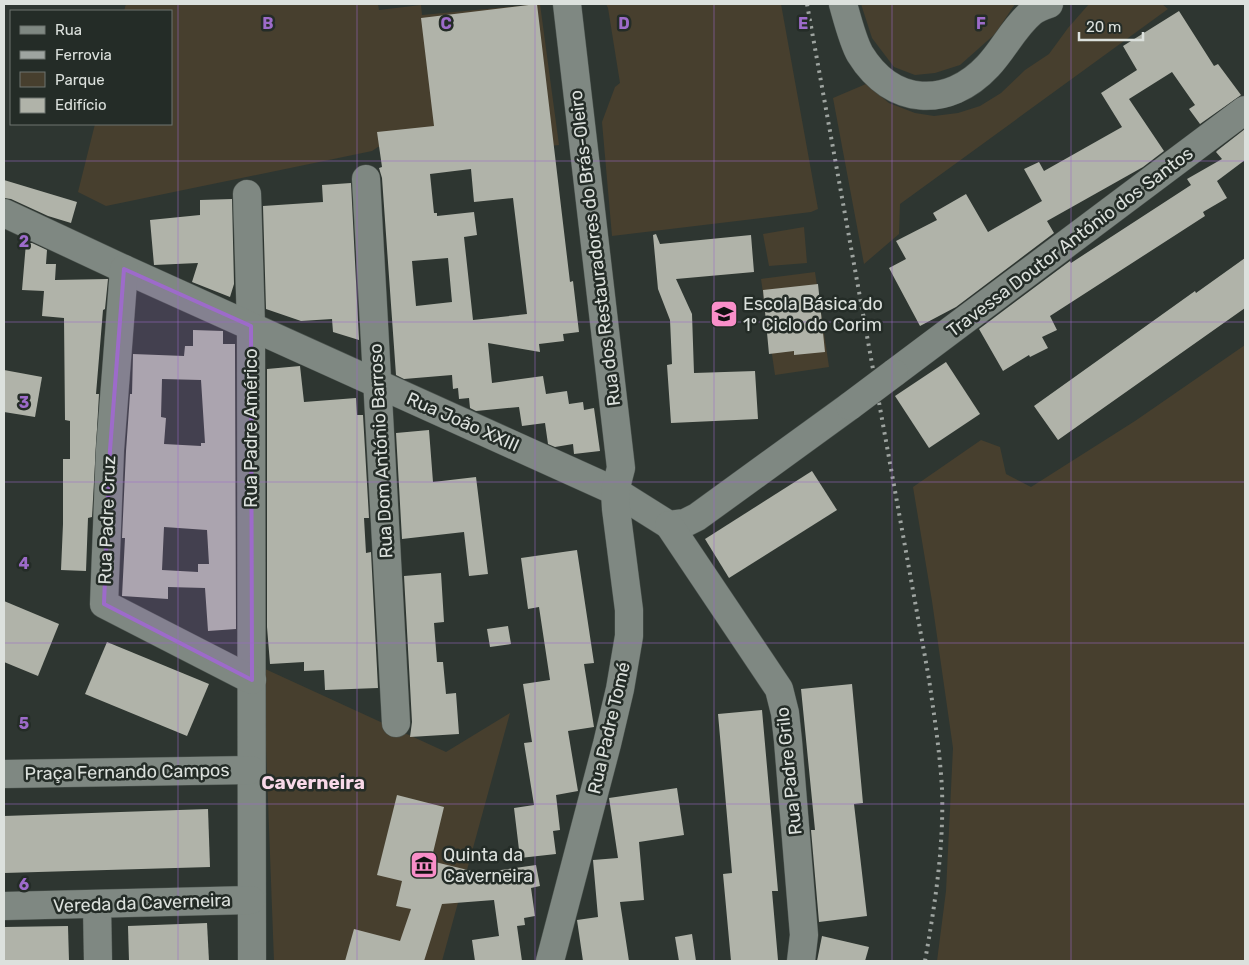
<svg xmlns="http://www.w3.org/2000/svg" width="1249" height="965" viewBox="0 0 1249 965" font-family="Rubik,sans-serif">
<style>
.green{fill:#473f2e}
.building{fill:#b0b3a9;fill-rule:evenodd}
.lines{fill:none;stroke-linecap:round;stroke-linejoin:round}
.minor-casing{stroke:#4d5550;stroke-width:29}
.minor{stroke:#7f8882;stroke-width:28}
.rail{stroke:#9ea4a0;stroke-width:4;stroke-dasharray:2.5 5;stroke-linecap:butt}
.minor-bridge-casing{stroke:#4d5550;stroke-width:29;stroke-linecap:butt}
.minor-bridge{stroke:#7f8882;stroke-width:28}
.marked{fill:#9d6bca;fill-opacity:0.2;stroke:#9d6bca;stroke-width:4;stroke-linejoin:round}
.grid{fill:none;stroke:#9d6bca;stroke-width:1;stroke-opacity:0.55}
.labels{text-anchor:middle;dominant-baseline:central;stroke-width:5;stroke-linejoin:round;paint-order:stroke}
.street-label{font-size:18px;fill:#dce1dd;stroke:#242c27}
.poi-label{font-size:18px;fill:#dce1dd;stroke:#242c27;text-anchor:start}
.neighbourhood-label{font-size:19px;font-weight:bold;fill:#f8d8e8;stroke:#242c27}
.grid-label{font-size:16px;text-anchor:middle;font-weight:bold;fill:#9d6bca;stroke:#242c27;stroke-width:5;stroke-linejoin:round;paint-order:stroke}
</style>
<rect width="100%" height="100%" fill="#2e3631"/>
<g class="green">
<polygon points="126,4 378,4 379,10 421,5 422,15 540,4 559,145 457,156 431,142 378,147 372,151 106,206 78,192 95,124 171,124 171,11 124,11"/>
<polygon points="606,4 781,4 818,209 811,212 612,236 602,122 615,87 620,83 608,8"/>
<polygon points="861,4 1015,4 995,34 960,65 935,73 915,75 894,67 872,38"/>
<polygon points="1089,4 1162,4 1168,9 900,204 899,234 864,264 833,98 866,84 889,103 915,113 934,116 958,113 980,106 1001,93 1025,70 1049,54 1068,28"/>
<polygon points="804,227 807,263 769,266 763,234"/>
<polygon points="815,272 829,367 775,375 761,279"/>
<polygon points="1245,345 1245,961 937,961 946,891 953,748 932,601 913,487 981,440 1000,447 1006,474 1031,487 1135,421"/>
<polygon points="263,668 446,752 510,713 442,961 274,961"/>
</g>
<g class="building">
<path d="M537,4L570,282L573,281L579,332L563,334L564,341L539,344L540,352L488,343L492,383L543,376L546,394L567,391L569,404L583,402L584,410L594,408L600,451L574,454L573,444L555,447L548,444L545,423L522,426L519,407L476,411L470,408L469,398L459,399L458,388L453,389L452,375L404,379L396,375L382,178L379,168L382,167L377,132L434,126L421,18ZM471,169L474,202L513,198L527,314L473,320L464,237L477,235L474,212L437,216V213H434L430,174ZM448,258L452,302L416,306L412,261Z"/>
<polygon points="1179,11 1214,66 1218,64 1241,95 1200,124 1189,109 1195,105 1172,72 1129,99 1164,151 1143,167 1047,221 1054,233 956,307 920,326 889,268 906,259 896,241 937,220 933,213 966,194 988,232 1042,201 1024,169 1039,162 1044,171 1122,127 1101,93 1137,70 1123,46"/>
<polygon points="1245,129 1245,160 1217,181 1227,198 1203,212 1205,216 1050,316 1057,330 1042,337 1048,348 1030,357 1029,355 1003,371 979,329 1070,261 1071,263 1191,185 1187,179 1222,159 1216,152 1218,150"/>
<polygon points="4,180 77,202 71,223 48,216 11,199 4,198"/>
<polygon points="351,183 359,340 333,332 332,319 301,321 266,309 263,206 323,202 322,185"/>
<polygon points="232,199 234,284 230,297 192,282 198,263 154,265 150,220 200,215 200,200"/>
<polygon points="656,234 660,244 751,235 754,272 676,279 692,314 694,373 755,371 758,419 671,423 667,365 672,364 670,320 658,289 653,235"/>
<polygon points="26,243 32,243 47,250 46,264 56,264 55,280 108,279 105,309 103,310 96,394 99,394 92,517 88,518 86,571 61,570 63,524 63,459 70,459 70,421 65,420 64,318 42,316 44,291 22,290"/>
<polygon points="1245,258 1245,308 1058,440 1034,406 1195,291 1196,293"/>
<polygon points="818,284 825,352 794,355 794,351 769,354 763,290"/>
<path d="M193,330L223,331V344H235L236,629L208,631L205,588L168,587V599L122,596L125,538H122L126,451L130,394H132L133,354L184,356L185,346H193ZM162,379L201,380L205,443H201V446L164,444L166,418L161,417ZM164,527L207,530L209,564H198V572L162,570Z"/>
<polygon points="946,362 980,414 929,448 895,396"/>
<polygon points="300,366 304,402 356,398 357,415 363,415 369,518 364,518 366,553 371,552 378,688 325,690 324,670 304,671 304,662 270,664 267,627 267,369"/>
<polygon points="4,370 42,377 35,417 4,412"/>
<polygon points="429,430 433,482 476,477 488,574 469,576 464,532 402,539 396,433"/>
<polygon points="812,471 837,510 729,578 705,539"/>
<polygon points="577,550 594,663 584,664 594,727 568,731 578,791 556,795 560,830 553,831 556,854 520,858 514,808 534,805 524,743 532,742 523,684 550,680 539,607 528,609 521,558"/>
<polygon points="441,573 444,622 434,623 437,662 443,662 446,694 456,693 459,734 410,737 412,722 404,576"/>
<polygon points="4,601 59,624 38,676 4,662"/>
<polygon points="508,626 511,644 490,647 487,629"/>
<polygon points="107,642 209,684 187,736 85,694"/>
<polygon points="852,684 863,803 854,804 867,916 819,922 811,830 815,830 801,689"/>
<polygon points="762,710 778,891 772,891 778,960 731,961 723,874 732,873 718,714"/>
<polygon points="677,788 684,835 639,842 644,900 620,902 629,961 583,961 577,920 598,917 593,860 618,858 609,798"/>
<polygon points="397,795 444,807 431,861 480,873 536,865 540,886 531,888 535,916 524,918 525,925 517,926 522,961 475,961 472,940 499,936 494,900 442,904 424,961 345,961 354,929 400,941 411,909 396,906 402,881 377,875"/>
<polygon points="208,809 210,867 4,873 4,816"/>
<polygon points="207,923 209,961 129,961 128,926"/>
<polygon points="68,926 69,961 4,961 4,927"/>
<polygon points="692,934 696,961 679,961 675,937"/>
<polygon points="822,936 869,947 865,961 817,961"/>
</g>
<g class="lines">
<g class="minor-casing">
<g id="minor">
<path d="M843,4C847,18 853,42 860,54C892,106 948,109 988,66C1004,49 1014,27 1032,12C1036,9 1043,6 1049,4"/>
<polyline points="366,179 396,723"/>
<polyline points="247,194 251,326 252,961"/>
<polyline points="4,213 124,269 615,491 669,525 685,523 697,517 850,406"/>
<polyline points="124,269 110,450 104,604 252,680"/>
<polyline points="894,373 1245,110"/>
<polyline points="669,525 779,689 785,713 788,741 804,935 801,961"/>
<polyline points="4,774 251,770"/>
<polyline points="97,905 98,961"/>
<polyline points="4,906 251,900"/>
<polyline points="550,961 607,744 620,689 629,636 629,610 616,509 615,491 621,468 567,4"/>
</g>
</g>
<use href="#minor" class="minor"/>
<path class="rail" d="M807,4L929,679C934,715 940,752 942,789C944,847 935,904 925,961"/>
<g class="minor-bridge-casing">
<polyline id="minor-bridge" points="850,406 894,373"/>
</g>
<use href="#minor-bridge" class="minor-bridge"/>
</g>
<path class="marked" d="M124,269L251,326L252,680L104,604L110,450Z"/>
<path class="grid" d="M178,4V961M357,4V961M535,4V961M714,4V961M892,4V961M1071,4V961M4,161H1245M4,322H1245M4,482H1245M4,643H1245M4,804H1245"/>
<defs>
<g id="school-square" transform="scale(1.4375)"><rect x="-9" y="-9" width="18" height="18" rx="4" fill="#f98fc9" stroke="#242c27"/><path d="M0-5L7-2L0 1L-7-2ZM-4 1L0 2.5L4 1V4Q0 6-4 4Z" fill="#111"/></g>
<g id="museum-square" transform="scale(1.4375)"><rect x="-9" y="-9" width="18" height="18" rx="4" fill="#f98fc9" stroke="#242c27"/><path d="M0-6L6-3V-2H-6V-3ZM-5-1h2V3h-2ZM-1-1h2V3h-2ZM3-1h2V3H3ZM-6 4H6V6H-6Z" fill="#111"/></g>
</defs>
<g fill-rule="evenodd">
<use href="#school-square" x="724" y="314"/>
<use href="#museum-square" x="424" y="865"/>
</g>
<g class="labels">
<g class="street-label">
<text transform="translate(1070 242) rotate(-37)">Travessa Doutor António dos Santos</text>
<text transform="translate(595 248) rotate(-97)">Rua dos Restauradores do Brás-Oleiro</text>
<text transform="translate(463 422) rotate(24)">Rua João XXIII</text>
<text transform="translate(251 428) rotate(-90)">Rua Padre Américo</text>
<text transform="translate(381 451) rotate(-93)">Rua Dom António Barroso</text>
<text transform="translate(107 520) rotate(-88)">Rua Padre Cruz</text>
<text transform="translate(609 728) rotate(-77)">Rua Padre Tomé</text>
<text transform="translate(789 771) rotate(-96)">Rua Padre Grilo</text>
<text transform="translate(127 772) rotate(-1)">Praça Fernando Campos</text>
<text transform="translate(142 903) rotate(-2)">Vereda da Caverneira</text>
</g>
<g class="poi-label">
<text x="743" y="304">Escola Básica do<tspan x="743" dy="21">1º Ciclo do Corim</tspan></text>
<text x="443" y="855">Quinta da<tspan x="443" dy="21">Caverneira</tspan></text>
</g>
<g class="neighbourhood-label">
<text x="313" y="782">Caverneira</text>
</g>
</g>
<g class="grid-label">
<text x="268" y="29">B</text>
<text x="446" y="29">C</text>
<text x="624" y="29">D</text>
<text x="803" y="29">E</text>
<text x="981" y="29">F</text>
<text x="24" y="247">2</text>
<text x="24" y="408">3</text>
<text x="24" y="569">4</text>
<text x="24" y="729">5</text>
<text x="24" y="890">6</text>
</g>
<rect width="1249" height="965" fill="none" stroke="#dce1dd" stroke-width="10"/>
<rect x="10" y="10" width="162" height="115" fill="#242c27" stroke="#6e7470"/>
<rect x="20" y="26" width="25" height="8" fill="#7f8882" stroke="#6e7470"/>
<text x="55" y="35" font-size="15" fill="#dce1dd">Rua</text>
<rect x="20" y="51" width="25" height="8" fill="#9ea4a0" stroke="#6e7470"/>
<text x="55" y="60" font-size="15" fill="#dce1dd">Ferrovia</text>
<rect x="20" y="72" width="25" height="15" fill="#473f2e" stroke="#6e7470"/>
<text x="55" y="85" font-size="15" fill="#dce1dd">Parque</text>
<rect x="20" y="98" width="25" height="15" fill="#b0b3a9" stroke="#6e7470"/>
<text x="55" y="110" font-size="15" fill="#dce1dd">Edifício</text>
<path d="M1079 32v8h64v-8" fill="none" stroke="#dce1dd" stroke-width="2.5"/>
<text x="1086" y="32" font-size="15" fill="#dce1dd" stroke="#242c27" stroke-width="4" paint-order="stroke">20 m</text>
</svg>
